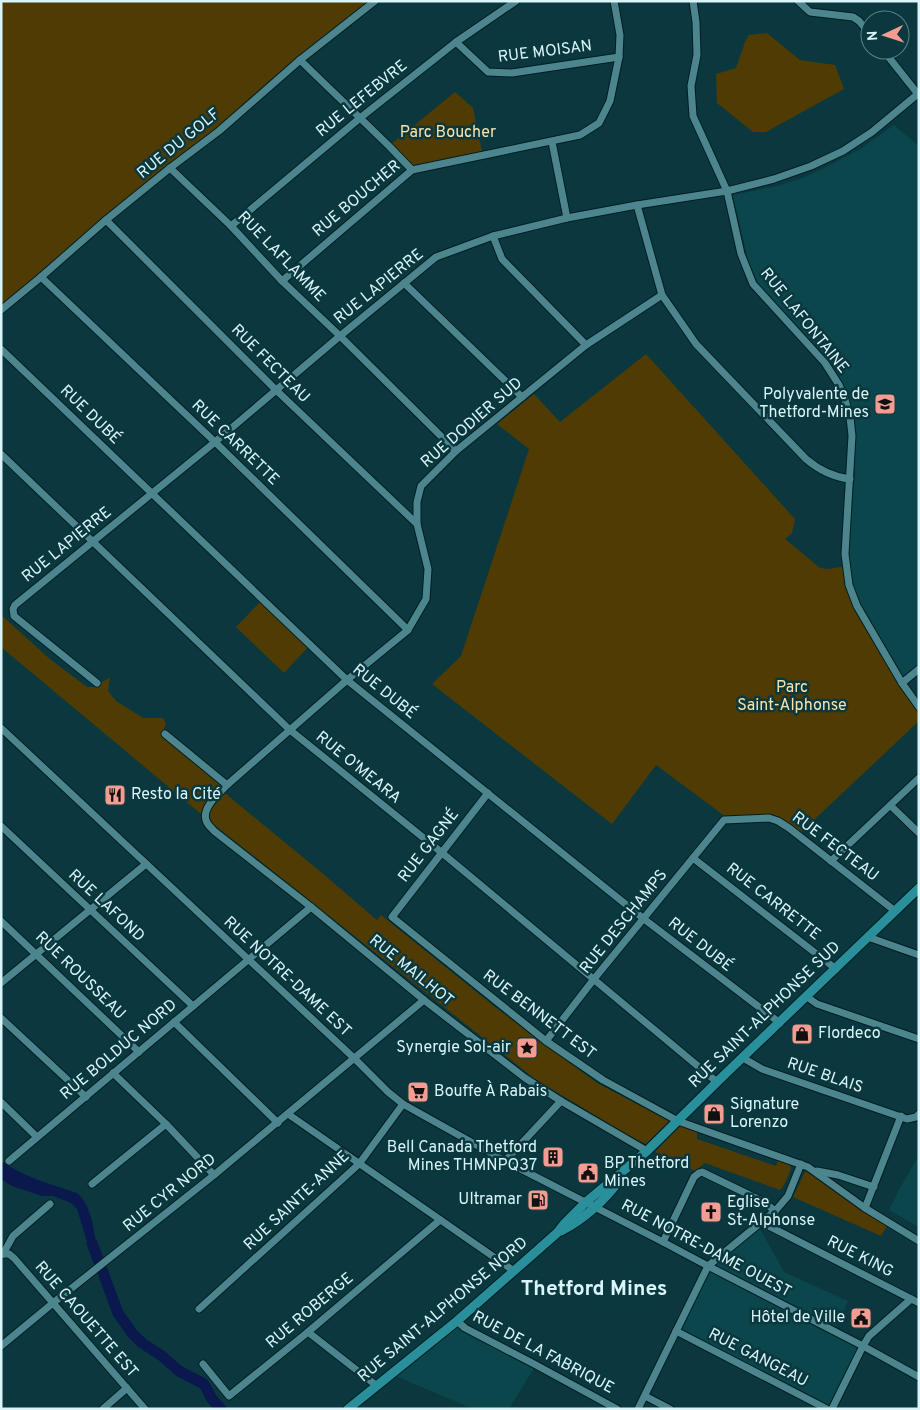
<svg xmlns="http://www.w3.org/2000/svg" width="920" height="1410" viewBox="0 0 920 1410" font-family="Overpass,sans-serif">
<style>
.built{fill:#0b464d}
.green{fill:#503c03}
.water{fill:#0a184d}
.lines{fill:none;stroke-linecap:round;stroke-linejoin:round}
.river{stroke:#0a184d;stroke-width:11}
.minor-casing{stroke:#001e22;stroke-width:9}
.major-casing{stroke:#001e22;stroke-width:11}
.minor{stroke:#4c858d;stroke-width:7}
.major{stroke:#298f9b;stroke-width:9}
.labels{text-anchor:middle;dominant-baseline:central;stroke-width:5;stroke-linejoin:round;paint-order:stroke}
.street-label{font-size:16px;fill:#d9f5f9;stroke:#0a383e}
.park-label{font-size:16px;fill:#fbe2a9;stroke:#0a383e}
.poi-label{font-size:16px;fill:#d9f5f9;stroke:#0a383e;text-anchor:start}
.district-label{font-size:21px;font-weight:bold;fill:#d9f5f9;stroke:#0a383e}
</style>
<rect width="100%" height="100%" fill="#0a383e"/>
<g class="built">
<polygon points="894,125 919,146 919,668 902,683 857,606 846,566 855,475 855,419 847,390 823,354 759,285 749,264 733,195 777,186 803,178 832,164 860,149"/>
<polygon points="919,1155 919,1227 889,1210 899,1190"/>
<polygon points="759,1227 784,1272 848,1301 835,1328 862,1341 831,1409 679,1330 713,1265"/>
<polygon points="457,1321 536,1365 509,1409 473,1409 391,1374"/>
</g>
<g class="green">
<polygon points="1,1 375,1 1,310"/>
<polygon points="767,33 800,60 835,65 844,89 766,132 753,132 717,103 716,74 736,68 745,42 749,35"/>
<polygon points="455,92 473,108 483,156 412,170 389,146"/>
<polygon points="646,354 795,519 792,533 785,539 820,568 829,569 846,566 857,606 919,707 919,721 798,835 778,821 730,820 656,765 612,824 432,684 461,656 529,449 497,424 534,394 560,422"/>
<polygon points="262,600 310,645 284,673 236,627"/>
<polygon points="1,615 51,660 87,687 95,687 110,677 108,691 116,701 143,718 163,718 166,724 161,735 223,785 220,789 322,873 377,920 381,915 495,1007 560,1056 597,1083 669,1121 646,1144 626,1134 535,1079 213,824 1,647"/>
<polygon points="680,1126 697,1132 697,1139 776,1166 778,1160 790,1165 791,1169 784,1185 780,1190 705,1163 695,1171 655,1152"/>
<polygon points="809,1171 887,1226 881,1236 793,1197 805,1172"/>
</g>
<path class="water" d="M1,1161C24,1177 50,1184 77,1193C93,1206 95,1238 98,1257L92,1258L77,1209L71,1203L53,1196H42L12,1186L1,1179Z"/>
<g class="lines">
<polyline class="river" points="92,1243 118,1313 132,1333 142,1343 162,1356 179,1371 204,1384 212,1399 221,1409"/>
<g class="minor-casing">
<g id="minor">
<polyline points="693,1 696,22 697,55 691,86 693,116 727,191 741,254 753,284 825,363 839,385 844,396 850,417 852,436 845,554 849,585 857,606 902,683 919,707"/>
<polyline points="798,1 810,12 853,17 859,21 870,34"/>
<polyline points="456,42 488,72 512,73 619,57"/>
<polyline points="883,50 918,94"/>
<polyline points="300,60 389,146 412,170"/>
<polyline points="552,142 567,218"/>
<polyline points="170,168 231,226 282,281 340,336 456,451"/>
<path d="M637,205L662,295L696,344L806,459C819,470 832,477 850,479"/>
<polyline points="106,220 276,390 417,524"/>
<polyline points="231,226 360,118 456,42 516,1"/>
<polyline points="493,236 502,259 586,345"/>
<polyline points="41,277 215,442 408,630"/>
<polyline points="282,281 412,170 580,135 599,123 610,101 619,57 620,35 614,1"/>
<polyline points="404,283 522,397"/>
<polyline points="1,310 41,277 106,220 170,168 219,131 300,60 375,1"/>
<polyline points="1,349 347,680 644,919 780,1023"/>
<polyline points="1,454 290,730 441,852 717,1082"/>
<polyline points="97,683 14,616 13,609 15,605 215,442 340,336 436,257 493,236 567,218 637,205 727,191 774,179 811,166 843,151 872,132 919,93"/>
<polyline points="902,683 919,669"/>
<polyline points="1,728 355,1059 388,1092 403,1104 505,1161 663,1242 708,1266 863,1346 919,1377"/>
<polyline points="165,734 227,785"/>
<polyline points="488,793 392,917 546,1041 603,1080 678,1121 808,1167 865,1208 919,1241"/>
<polyline points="891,806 919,833"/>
<polyline points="1,826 193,1006"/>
<polyline points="693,858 836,969"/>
<polyline points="831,861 919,778"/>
<polyline points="1,921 139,1052"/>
<polyline points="868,937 919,955"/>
<polyline points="1,983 146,864"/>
<polyline points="807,997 817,1004 919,1039"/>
<polyline points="1,1018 86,1097"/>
<polyline points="174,1022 278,1123"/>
<polyline points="546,1041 594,979 724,820 769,818 778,821 789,828 895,911"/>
<polyline points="743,1058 762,1069 907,1119 916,1117 919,1114"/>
<polyline points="113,1073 166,1124 214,1175"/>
<polyline points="1,1102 37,1137"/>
<polyline points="288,1114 514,1271"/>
<path d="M647,1151L561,1101L525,1078L424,1000L311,907L214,831C211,827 207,825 206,820C202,807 219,794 227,785L347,680L408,630L426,599L428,569L417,524V502L421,486L456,451L586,345L662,295"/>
<polyline points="9,1161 311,907"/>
<polyline points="505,1161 561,1101"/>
<polyline points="817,1171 838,1175 874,1187"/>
<polyline points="92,1184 166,1124"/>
<polyline points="865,1208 901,1116"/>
<polyline points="761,1222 919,1303"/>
<polyline points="663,1242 694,1177 699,1173 702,1172 764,1202 775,1211"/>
<polyline points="1,1254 9,1254 14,1258 145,1409"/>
<polyline points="3,1254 13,1236 50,1204"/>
<polyline points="199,1309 359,1164 403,1104"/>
<polyline points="457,1321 465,1328 536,1365 617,1409"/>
<polyline points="676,1331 827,1409"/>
<polyline points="308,1332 377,1386"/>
<polyline points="1,1346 53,1303 214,1175 424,1000"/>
<polyline points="203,1364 229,1396 308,1332 440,1220"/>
<polyline points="645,1396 670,1409"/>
<polyline points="103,1409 127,1388"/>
<polyline points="638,1409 708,1266 776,1210 788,1196 801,1164"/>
<polyline points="832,1409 863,1346 869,1336 911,1299"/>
</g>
</g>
<g class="major-casing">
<g id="major">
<path d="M561,1231C584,1219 606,1199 622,1177"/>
<polyline points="348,1409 457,1321 557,1233 564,1224 586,1202 647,1151 717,1082 919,888"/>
</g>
</g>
<use href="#minor" class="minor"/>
<use href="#major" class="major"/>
</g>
<defs>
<g id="school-square" transform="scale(1.125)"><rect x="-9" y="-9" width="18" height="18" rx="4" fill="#f59c92" stroke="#0a383e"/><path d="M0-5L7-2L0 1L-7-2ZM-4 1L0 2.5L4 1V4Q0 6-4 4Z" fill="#111"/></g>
<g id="restaurant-square" transform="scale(1.125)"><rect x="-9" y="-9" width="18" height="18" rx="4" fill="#f59c92" stroke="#0a383e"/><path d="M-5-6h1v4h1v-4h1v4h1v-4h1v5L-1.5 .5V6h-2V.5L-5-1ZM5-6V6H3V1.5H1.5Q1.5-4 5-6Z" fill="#111"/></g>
<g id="shop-square" transform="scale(1.125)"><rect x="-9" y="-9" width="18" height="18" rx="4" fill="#f59c92" stroke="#0a383e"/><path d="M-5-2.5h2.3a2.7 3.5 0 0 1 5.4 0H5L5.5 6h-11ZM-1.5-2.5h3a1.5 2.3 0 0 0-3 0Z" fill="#111"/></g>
<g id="sight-square" transform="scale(1.125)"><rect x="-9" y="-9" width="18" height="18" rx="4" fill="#f59c92" stroke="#0a383e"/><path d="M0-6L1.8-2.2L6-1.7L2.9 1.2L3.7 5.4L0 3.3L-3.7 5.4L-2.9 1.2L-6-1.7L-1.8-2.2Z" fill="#111"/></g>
<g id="supermarket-square" transform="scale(1.125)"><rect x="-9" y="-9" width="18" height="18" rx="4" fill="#f59c92" stroke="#0a383e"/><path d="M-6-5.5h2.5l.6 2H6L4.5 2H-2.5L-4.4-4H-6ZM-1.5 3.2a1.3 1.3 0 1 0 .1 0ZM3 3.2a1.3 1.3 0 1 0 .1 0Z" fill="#111"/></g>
<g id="building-square" transform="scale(1.125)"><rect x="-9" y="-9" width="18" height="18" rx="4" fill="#f59c92" stroke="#0a383e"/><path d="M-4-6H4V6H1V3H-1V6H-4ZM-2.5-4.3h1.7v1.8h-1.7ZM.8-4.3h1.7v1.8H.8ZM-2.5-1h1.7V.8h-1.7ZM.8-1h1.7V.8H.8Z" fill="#111"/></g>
<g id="civic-square" transform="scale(1.125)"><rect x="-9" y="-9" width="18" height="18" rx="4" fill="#f59c92" stroke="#0a383e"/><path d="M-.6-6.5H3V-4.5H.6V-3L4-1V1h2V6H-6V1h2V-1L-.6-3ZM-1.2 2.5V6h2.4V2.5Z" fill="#111"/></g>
<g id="fuel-square" transform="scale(1.125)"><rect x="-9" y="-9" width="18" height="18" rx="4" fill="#f59c92" stroke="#0a383e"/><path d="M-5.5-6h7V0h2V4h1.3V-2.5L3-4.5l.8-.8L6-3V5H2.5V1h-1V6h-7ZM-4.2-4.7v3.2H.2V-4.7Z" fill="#111"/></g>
<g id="church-square" transform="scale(1.125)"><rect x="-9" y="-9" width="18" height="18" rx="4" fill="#f59c92" stroke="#0a383e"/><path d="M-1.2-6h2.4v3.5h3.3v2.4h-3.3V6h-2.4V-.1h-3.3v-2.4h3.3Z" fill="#111"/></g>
</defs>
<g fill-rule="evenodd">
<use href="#school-square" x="885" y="404"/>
<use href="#restaurant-square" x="115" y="795"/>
<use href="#shop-square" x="802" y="1034"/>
<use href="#sight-square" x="527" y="1048"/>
<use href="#supermarket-square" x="418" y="1092"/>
<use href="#shop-square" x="714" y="1114"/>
<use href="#building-square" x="553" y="1157"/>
<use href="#civic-square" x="588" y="1173"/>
<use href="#fuel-square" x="538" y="1200"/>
<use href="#church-square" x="711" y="1212"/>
<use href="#civic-square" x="861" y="1318"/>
</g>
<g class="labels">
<g class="street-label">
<text transform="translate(545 52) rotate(-7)">RUE MOISAN</text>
<text transform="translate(362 99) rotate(-39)">RUE LEFEBVRE</text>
<text transform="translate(179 144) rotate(-39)">RUE DU GOLF</text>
<text transform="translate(357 199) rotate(-40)">RUE BOUCHER</text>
<text transform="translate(281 257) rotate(46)">RUE LAFLAMME</text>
<text transform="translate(379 287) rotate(-39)">RUE LAPIERRE</text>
<text transform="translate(804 321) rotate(51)">RUE LAFONTAINE</text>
<text transform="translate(270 364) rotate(45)">RUE FECTEAU</text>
<text transform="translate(90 415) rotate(44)">RUE DUBÉ</text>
<text transform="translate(472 423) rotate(-41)">RUE DODIER SUD</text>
<text transform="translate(235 443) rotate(44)">RUE CARRETTE</text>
<text transform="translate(67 545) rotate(-39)">RUE LAPIERRE</text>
<text transform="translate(384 692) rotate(39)">RUE DUBÉ</text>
<text transform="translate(358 768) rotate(39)">RUE O'MEARA</text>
<text transform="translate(429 846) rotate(-52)">RUE GAGNÉ</text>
<text transform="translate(835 847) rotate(37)">RUE FECTEAU</text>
<text transform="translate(773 902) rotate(38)">RUE CARRETTE</text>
<text transform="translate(106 906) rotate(43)">RUE LAFOND</text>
<text transform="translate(624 922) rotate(-51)">RUE DESCHAMPS</text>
<text transform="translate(700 945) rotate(38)">RUE DUBÉ</text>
<text transform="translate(411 971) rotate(39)">RUE MAILHOT</text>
<text transform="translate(80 976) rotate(44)">RUE ROUSSEAU</text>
<text transform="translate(287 977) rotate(43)">RUE NOTRE-DAME EST</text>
<text transform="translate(539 1015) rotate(37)">RUE BENNETT EST</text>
<text transform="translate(765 1015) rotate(-44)">RUE SAINT-ALPHONSE SUD</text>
<text transform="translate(119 1050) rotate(-40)">RUE BOLDUC NORD</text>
<text transform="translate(825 1076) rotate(19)">RUE BLAIS</text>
<text transform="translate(170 1193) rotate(-39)">RUE CYR NORD</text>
<text transform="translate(297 1201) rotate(-43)">RUE SAINTE-ANNE</text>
<text transform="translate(706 1249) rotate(28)">RUE NOTRE-DAME OUEST</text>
<text transform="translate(860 1257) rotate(27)">RUE KING</text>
<text transform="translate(443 1310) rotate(-40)">RUE SAINT-ALPHONSE NORD</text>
<text transform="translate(310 1311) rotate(-40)">RUE ROBERGE</text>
<text transform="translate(86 1320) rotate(49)">RUE CAOUETTE EST</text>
<text transform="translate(543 1353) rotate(28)">RUE DE LA FABRIQUE</text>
<text transform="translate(758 1358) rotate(27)">RUE GANGEAU</text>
</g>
<g class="park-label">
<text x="448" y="133">Parc Boucher</text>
<text x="792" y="688">Parc<tspan x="792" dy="18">Saint-Alphonse</tspan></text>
</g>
<g class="poi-label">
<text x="869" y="395" text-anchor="end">Polyvalente de<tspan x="869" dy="18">Thetford-Mines</tspan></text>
<text x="131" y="795">Resto la Cité</text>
<text x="818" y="1034">Flordeco</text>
<text x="511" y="1048" text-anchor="end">Synergie Sol-air</text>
<text x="434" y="1092">Bouffe À Rabais</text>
<text x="730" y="1105">Signature<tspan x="730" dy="18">Lorenzo</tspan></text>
<text x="537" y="1148" text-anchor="end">Bell Canada Thetford<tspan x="537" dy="18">Mines THMNPQ37</tspan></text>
<text x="604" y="1164">BP Thetford<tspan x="604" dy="18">Mines</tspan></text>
<text x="522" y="1200" text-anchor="end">Ultramar</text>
<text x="727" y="1203">Eglise<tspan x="727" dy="18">St-Alphonse</tspan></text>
<text x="845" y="1318" text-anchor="end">Hôtel de Ville</text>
</g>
<g class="district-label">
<text x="594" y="1289">Thetford Mines</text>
</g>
</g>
<rect width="920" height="1410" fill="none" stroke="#d9f5f9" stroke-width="5"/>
<g transform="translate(885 35) rotate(266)"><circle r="24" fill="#0a383e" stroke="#5d8489"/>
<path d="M0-4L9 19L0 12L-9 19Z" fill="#f59c92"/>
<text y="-8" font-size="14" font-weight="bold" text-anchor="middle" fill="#d9f5f9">N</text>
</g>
</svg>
